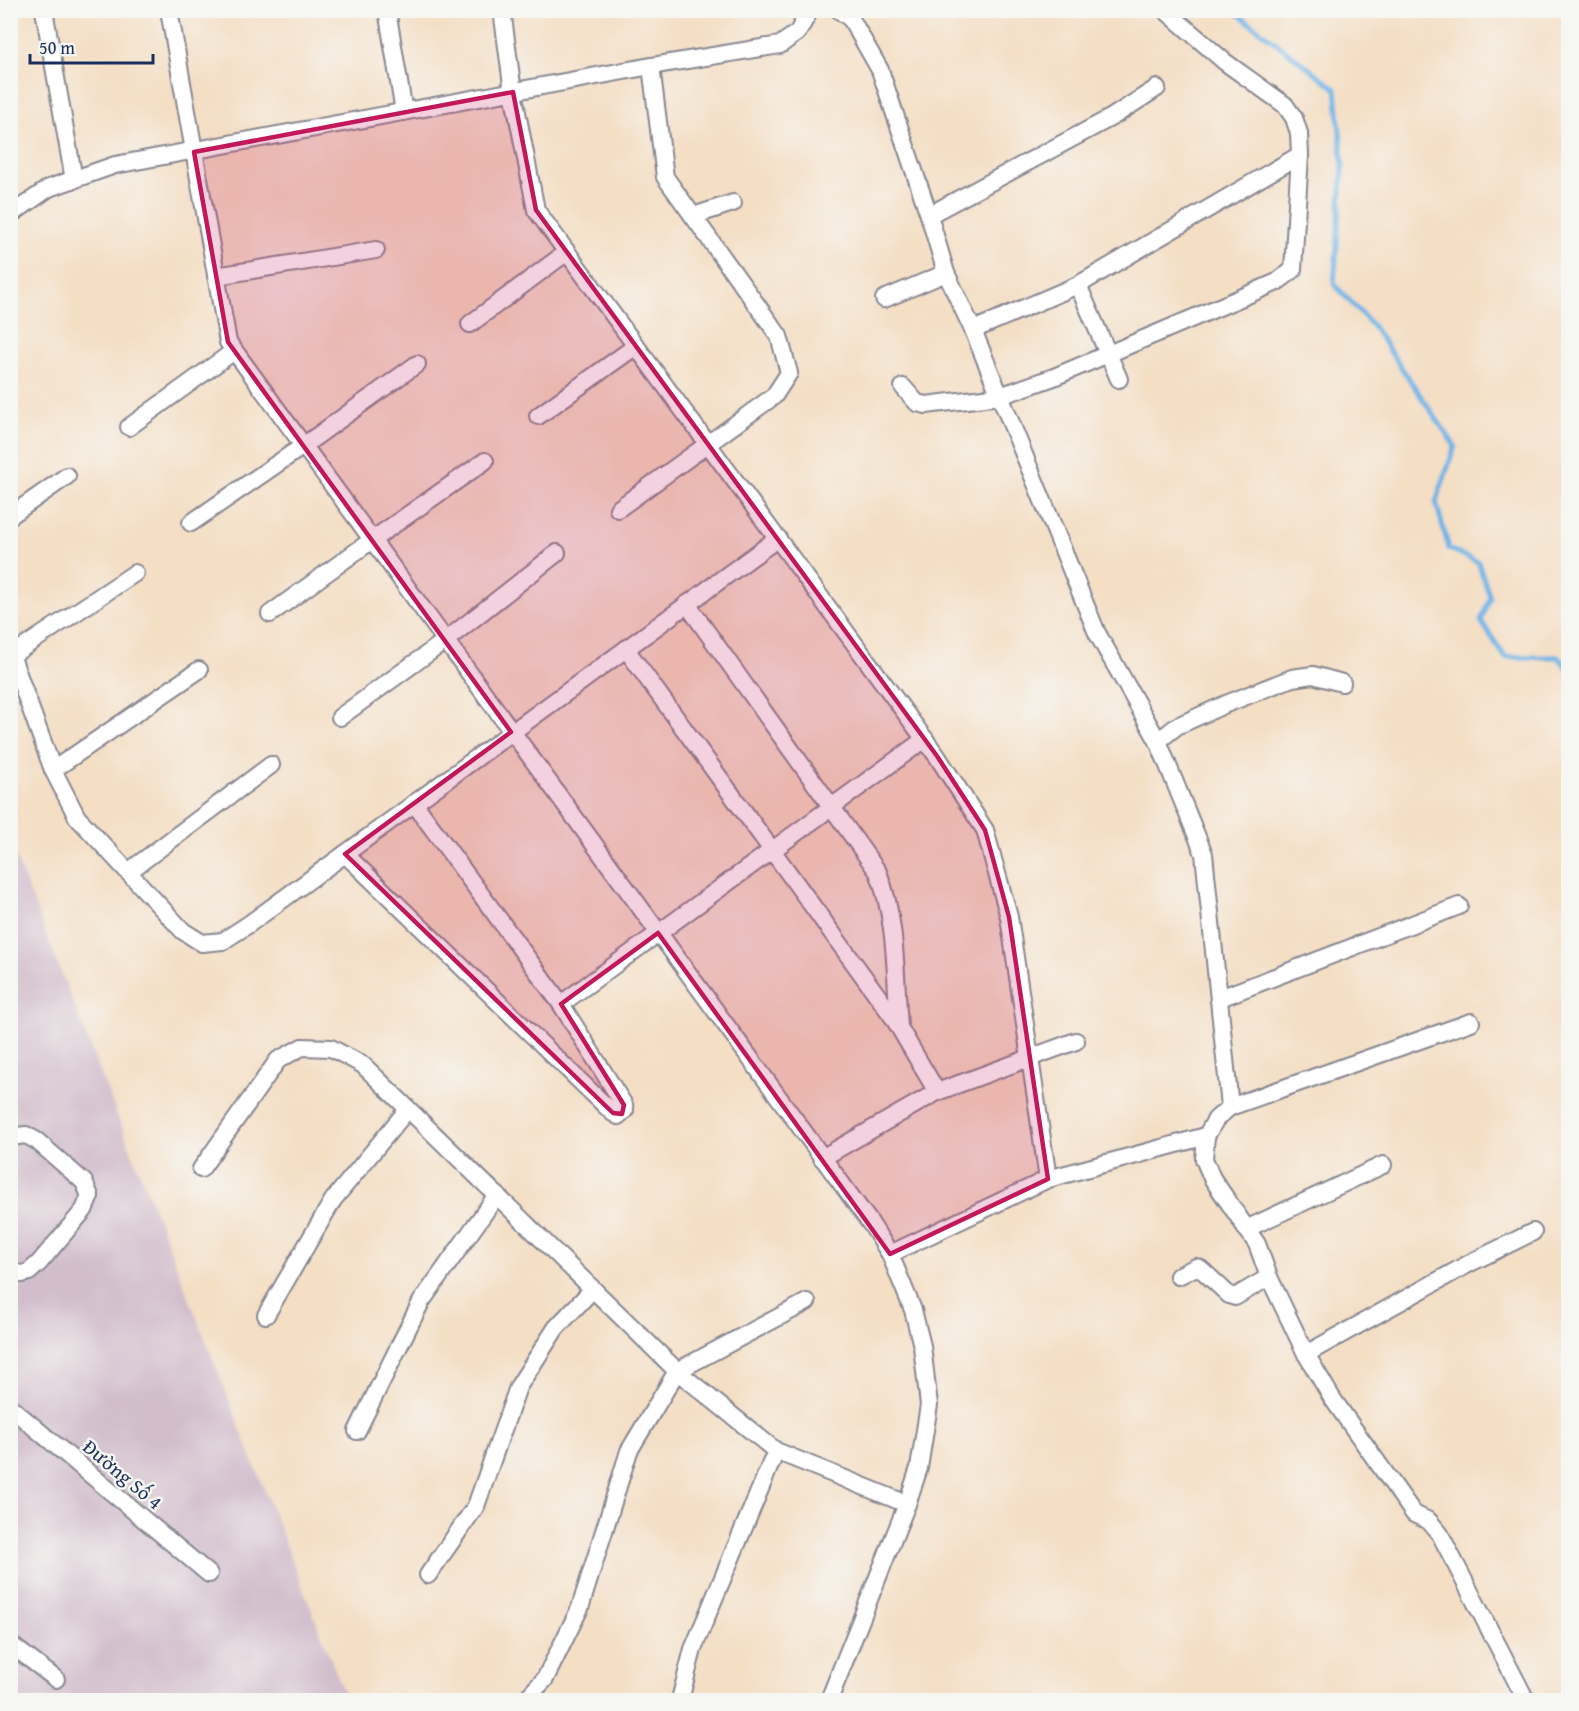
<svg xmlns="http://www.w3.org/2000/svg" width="1579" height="1711" viewBox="0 0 1579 1711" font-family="'Gentium Book Plus',serif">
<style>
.industrial{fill:#d1bdcc}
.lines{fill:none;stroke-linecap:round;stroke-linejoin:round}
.stream{stroke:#70b4e6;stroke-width:5}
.minor-casing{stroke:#888691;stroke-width:20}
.minor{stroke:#fff;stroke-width:16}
.marked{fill:#c2185b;fill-opacity:0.2;stroke:#c2185b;stroke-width:4.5;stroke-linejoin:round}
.labels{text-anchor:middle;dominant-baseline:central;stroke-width:5;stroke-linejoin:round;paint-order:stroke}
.street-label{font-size:20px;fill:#1b2f5e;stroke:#f6f6f2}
</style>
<rect width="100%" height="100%" fill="#f6f6f2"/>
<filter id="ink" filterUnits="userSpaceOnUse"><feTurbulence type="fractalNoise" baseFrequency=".0167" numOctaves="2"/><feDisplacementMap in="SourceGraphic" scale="12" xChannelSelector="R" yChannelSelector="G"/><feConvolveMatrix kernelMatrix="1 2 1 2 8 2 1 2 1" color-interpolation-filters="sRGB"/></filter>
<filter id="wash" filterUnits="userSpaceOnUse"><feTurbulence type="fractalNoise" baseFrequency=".008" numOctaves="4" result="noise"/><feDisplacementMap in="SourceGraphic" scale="24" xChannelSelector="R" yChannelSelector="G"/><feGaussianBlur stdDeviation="1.35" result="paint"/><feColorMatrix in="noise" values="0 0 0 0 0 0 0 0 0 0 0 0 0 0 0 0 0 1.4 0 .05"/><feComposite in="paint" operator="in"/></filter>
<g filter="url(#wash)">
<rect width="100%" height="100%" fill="#f4dec4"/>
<polygon class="industrial" points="11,845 347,1700 10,1700"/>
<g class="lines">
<polyline class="stream" points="1233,10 1336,89 1343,165 1334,284 1372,325 1455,446 1436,502 1449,549 1478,562 1490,597 1481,621 1505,657 1558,657 1568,669"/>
</g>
</g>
<g filter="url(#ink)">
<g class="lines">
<g class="minor-casing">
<g id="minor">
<polyline points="44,10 74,180"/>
<polyline points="169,10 228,342 871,1224 890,1254 913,1310 922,1346 929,1405 919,1468 907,1504 829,1700"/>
<polyline points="387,10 404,112"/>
<polyline points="502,10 513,92 536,210 937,756 985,830 1009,917 1048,1179"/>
<polyline points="839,10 851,19 880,70 929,215 946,273 973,330 1097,633 1158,741 1204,854 1230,1107"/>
<polyline points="10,215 49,188 115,165 651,66 780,45 798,32 810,10"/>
<polyline points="929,215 1112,117 1157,88"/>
<polyline points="693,216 733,203"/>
<polyline points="216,276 376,250"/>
<polyline points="1078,285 1119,379"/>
<polyline points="884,299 946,273"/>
<polyline points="470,324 567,252"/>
<polyline points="973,330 1078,285 1300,155"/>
<polyline points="903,387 917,403 926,405 1000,396 1054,377 1252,293 1277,282 1293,270 1300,155 1299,133 1294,118 1285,105 1225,62 1165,10"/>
<polyline points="538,416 636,346"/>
<polyline points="129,427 234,351"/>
<polyline points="618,509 774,396 789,373 779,336 665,177 651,66"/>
<polyline points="10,516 67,476"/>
<polyline points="191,523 303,446 417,364"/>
<path d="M687,604L878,872C897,920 895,975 899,1026"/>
<polyline points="270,614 372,540 485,461"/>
<polyline points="626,649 893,1017 937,1092"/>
<polyline points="10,652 53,770 77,817 183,931 202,943 223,941 249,924 778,538"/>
<polyline points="12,655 135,573"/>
<polyline points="340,717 445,641 557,553"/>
<polyline points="1158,741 1177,726 1226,704 1292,678 1313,675 1342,683"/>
<polyline points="53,770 199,670"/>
<polyline points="345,854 613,1113 618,1116 625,1110 624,1105 561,1004 414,803"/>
<polyline points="128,872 271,765"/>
<polyline points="1220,998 1459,906"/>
<polyline points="561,1004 925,739"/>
<polyline points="1206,1136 1204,1159 1212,1178 1257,1244 1269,1277 1306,1354 1332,1398 1414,1514 1429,1521 1440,1534 1526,1700"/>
<polyline points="10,1137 26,1135 37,1141 84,1182 90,1196 84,1210 39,1263 29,1272 22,1274 10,1272"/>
<polyline points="822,1158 937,1092 1076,1041"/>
<polyline points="201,1169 278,1060 302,1047 331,1048 363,1065 677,1371 776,1451 907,1504"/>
<polyline points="1246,1229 1383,1165"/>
<polyline points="890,1254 1048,1179 1206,1136 1216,1119 1230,1107 1471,1022"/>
<polyline points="1178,1276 1196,1267 1201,1269 1229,1295 1235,1297 1269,1277"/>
<polyline points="266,1315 333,1200 408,1109"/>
<polyline points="1306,1354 1470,1263 1533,1232"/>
<polyline points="10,1407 209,1574"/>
<polyline points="357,1431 421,1302 497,1195"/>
<polyline points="428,1575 476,1506 518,1387 556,1328 593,1289"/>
<polyline points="10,1644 56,1679"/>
<polyline points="525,1700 545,1679 580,1608 629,1451 677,1371 807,1302"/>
<polyline points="680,1700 693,1649 776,1451"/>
</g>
</g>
<use href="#minor" class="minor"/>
</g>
</g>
<path class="marked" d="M513,92L536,210L937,756L985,830L1009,917L1048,1179L890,1254L658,933L561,1004L624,1105L622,1114L613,1113L345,854L511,732L228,342L194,152Z"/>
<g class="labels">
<g class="street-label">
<text transform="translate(123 1474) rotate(40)">Đường Số 4</text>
</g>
</g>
<rect width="1579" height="1711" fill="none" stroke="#f6f6f2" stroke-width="36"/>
<path d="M30 54v9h123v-9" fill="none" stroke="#1b2f5e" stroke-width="3"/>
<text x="39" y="54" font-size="18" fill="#1b2f5e" stroke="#f6f6f2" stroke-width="4.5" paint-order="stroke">50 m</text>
</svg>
